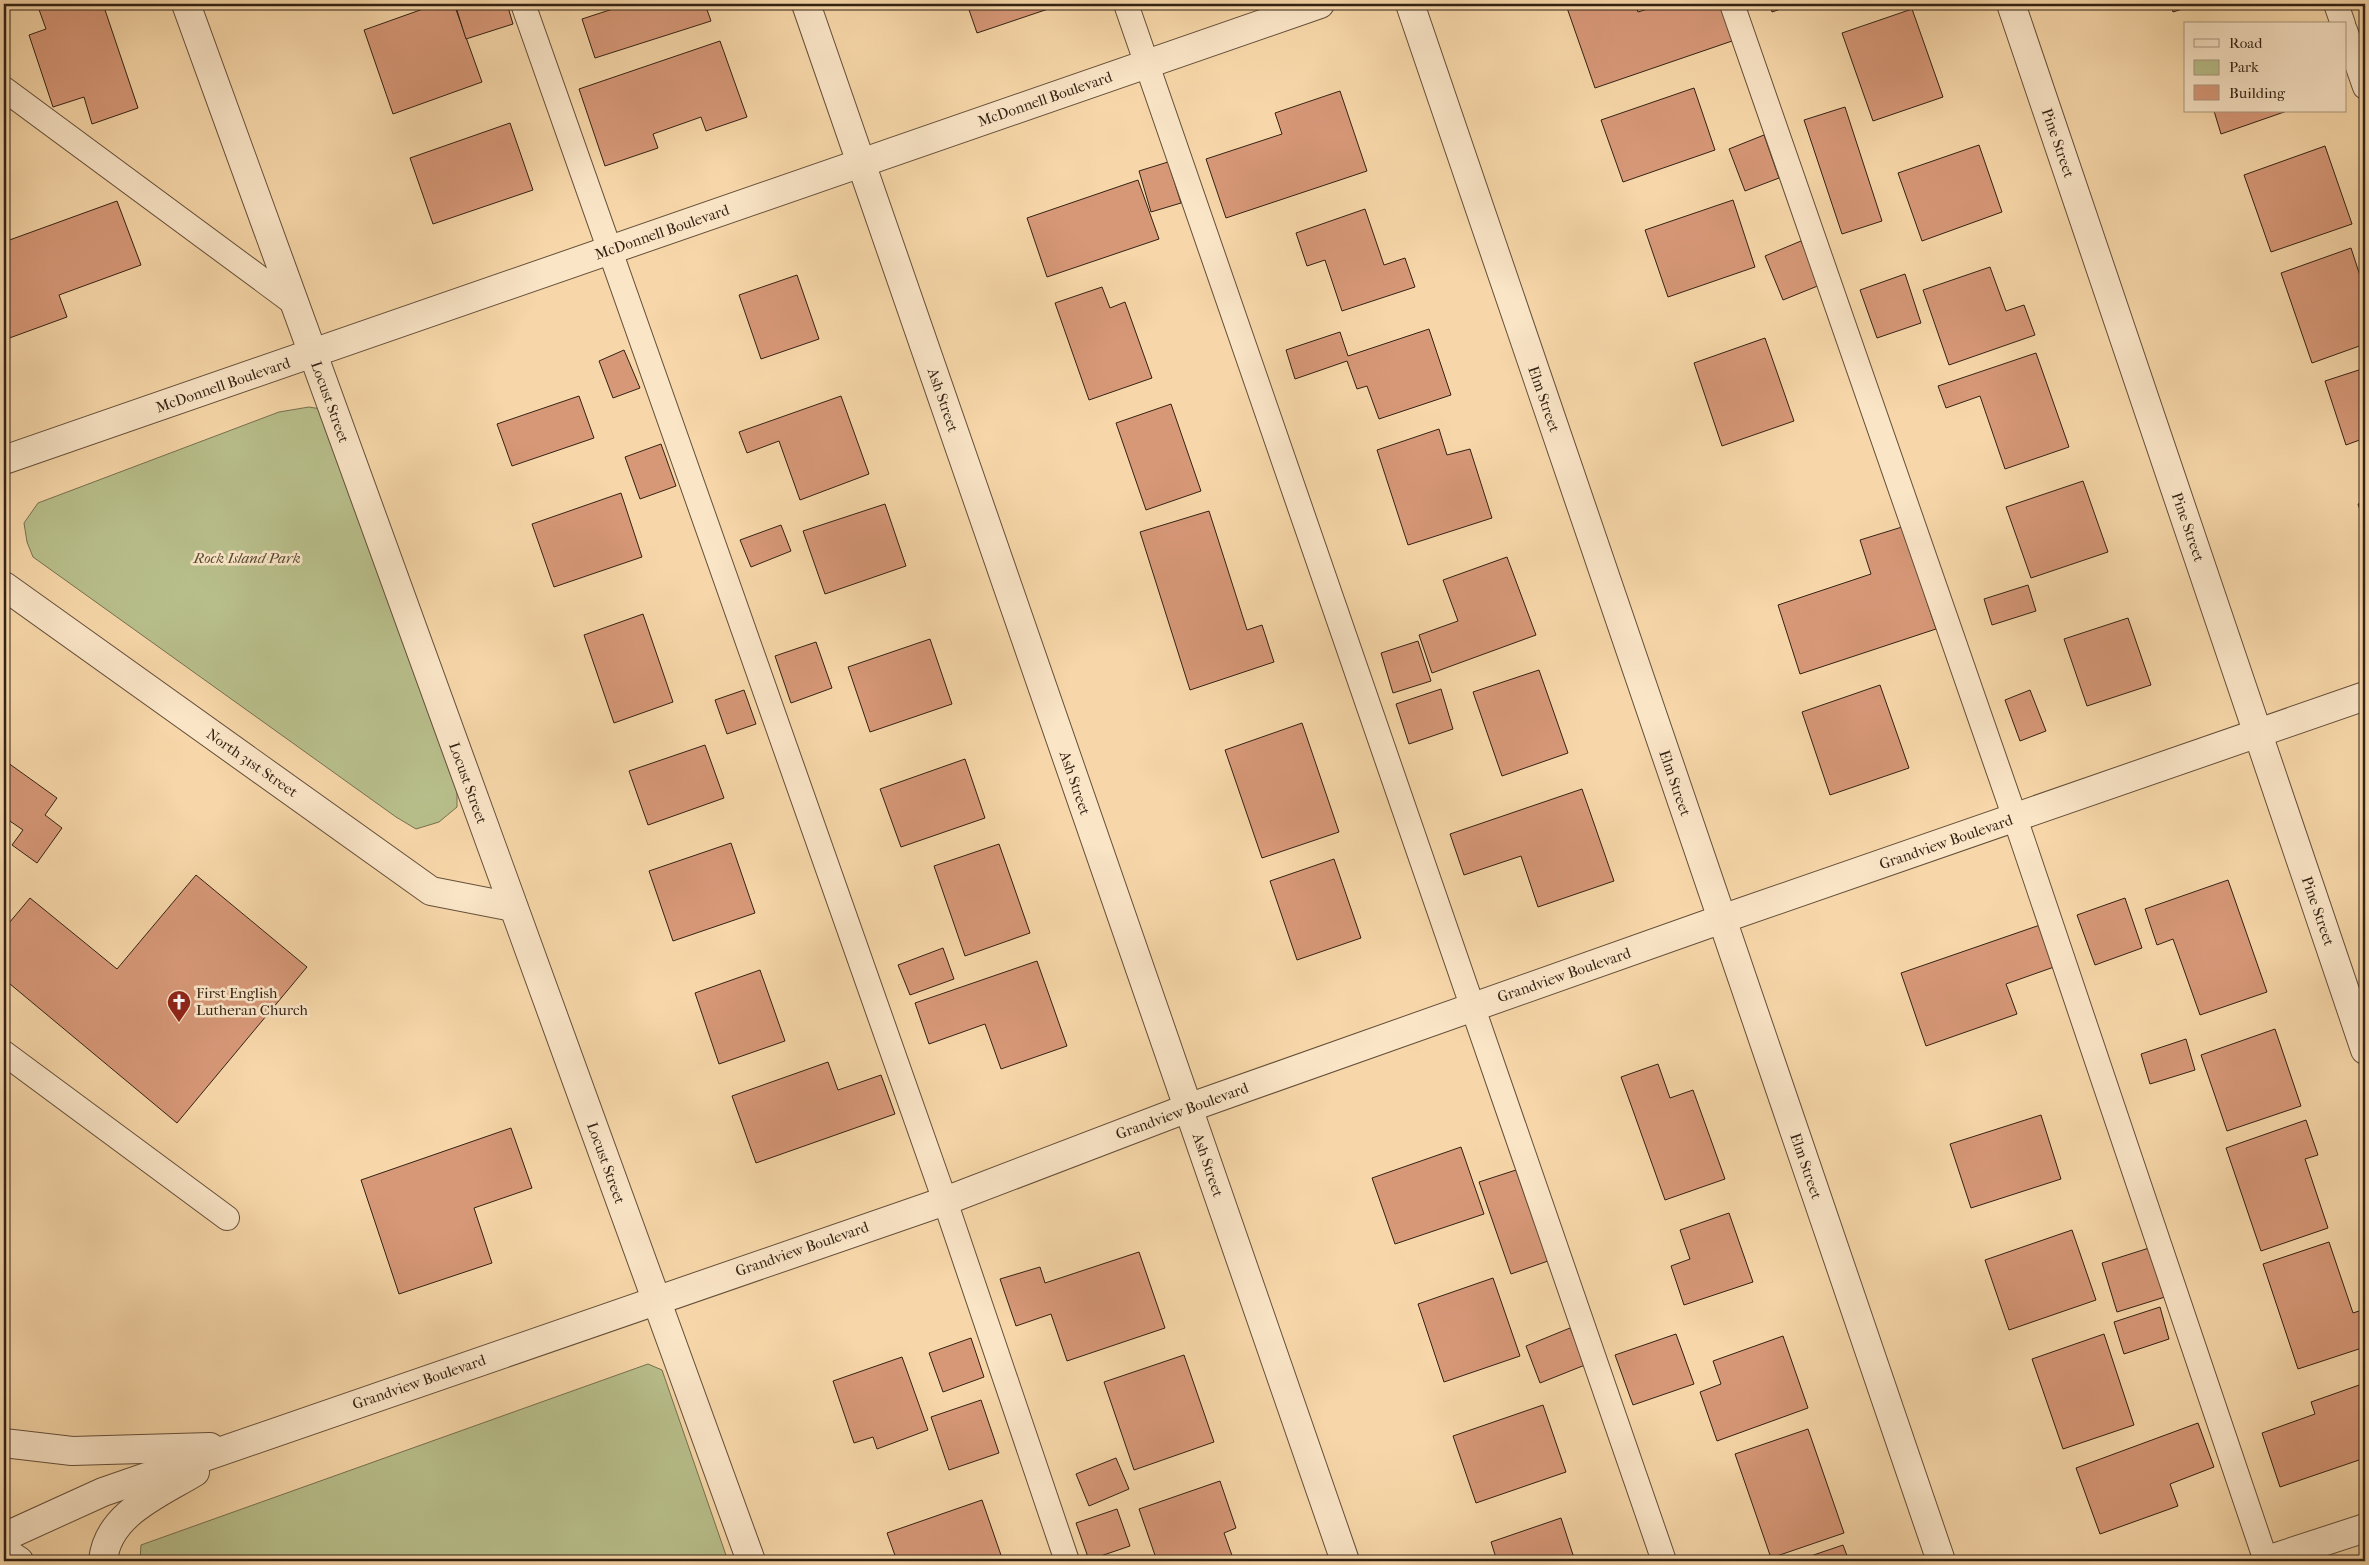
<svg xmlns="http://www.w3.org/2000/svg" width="2369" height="1565" viewBox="0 0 2369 1565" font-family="'IM FELL French Canon',serif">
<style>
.green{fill:#b8bf8b;stroke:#767050}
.building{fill:#d79878;stroke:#332214}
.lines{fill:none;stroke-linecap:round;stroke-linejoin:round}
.service-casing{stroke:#644f39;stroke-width:26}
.minor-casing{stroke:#644f39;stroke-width:30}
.tertiary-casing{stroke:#644f39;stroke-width:30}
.service{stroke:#fae5c7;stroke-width:24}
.minor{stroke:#fae5c7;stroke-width:28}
.tertiary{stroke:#fae5c7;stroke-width:28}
.labels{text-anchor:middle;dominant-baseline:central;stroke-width:5;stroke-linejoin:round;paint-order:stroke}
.street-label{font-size:15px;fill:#332214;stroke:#fae5c7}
.park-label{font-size:15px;font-style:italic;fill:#544932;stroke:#fae5c7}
.poi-label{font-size:15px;fill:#332214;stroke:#fae5c7;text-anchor:start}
</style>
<rect width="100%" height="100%" fill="#f7d7a9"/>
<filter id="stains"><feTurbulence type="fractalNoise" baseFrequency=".004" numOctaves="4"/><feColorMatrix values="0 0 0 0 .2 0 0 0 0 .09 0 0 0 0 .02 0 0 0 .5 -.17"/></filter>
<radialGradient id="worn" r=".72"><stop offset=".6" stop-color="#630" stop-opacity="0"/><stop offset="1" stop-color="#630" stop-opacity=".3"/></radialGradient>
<g class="green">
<polygon points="309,407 327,410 457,786 457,807 439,822 416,829 396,817 33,557 27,542 24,523 38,503 279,412"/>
<polygon points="648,1364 662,1370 728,1561 140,1561 141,1545"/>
</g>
<g class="building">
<polygon points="37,4 103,4 138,108 92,124 84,97 53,107 29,35 46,29"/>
<polygon points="437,4 454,4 482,82 393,114 364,30"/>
<polygon points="455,4 507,4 513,24 466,39"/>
<polygon points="628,4 705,4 711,21 595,58 582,19"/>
<polygon points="967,4 1063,4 977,33"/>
<polygon points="1569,4 1635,4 1638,12 1663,4 1722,4 1735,40 1595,88 1566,5"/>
<polygon points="1770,4 1795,4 1772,12"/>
<polygon points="2171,4 2198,4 2173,12"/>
<polygon points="1912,9 1943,97 1873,121 1842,33"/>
<polygon points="720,41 747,117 706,131 701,117 653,134 658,148 605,166 579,89"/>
<polygon points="1694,88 1715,150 1623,182 1601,120"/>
<polygon points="1340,91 1367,171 1226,218 1206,159 1282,134 1275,113"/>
<polygon points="1845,107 1882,221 1842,234 1804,120"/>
<polygon points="2214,111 2287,111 2221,134"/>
<polygon points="510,123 533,190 433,224 410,158"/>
<polygon points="1764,135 1779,178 1745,191 1729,149"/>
<polygon points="1979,145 2002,212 1922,241 1898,173"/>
<polygon points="2325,146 2352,224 2271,252 2244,175"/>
<polygon points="1168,162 1181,203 1151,212 1139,171"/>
<polygon points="1138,180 1159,239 1047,277 1027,218"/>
<polygon points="1733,200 1755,267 1668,297 1645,230"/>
<polygon points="117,201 141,265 59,295 67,317 4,340 4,242"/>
<polygon points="1365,209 1384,265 1405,258 1415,287 1342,311 1325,260 1307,266 1296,233"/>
<polygon points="1801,241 1820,285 1783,300 1765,256"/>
<polygon points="2351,248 2365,291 2365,344 2312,363 2281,273"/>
<polygon points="1990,267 2006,311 2024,305 2035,335 1949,365 1923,290"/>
<polygon points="1905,274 1921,323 1877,338 1860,290"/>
<polygon points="797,275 819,339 761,359 739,295"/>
<polygon points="1102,287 1110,308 1125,302 1152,378 1089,400 1055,303"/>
<polygon points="1429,329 1451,395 1379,419 1367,386 1357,389 1347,361 1295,379 1286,350 1340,332 1348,356"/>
<polygon points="1765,338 1794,421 1722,446 1694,363"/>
<polygon points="624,350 640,388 613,398 599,361"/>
<polygon points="2036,353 2069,447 2005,469 1980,396 1946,408 1938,386"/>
<polygon points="2365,368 2365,438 2346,445 2325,381"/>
<polygon points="579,396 594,438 512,466 497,424"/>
<polygon points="841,396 869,474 800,500 779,441 747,453 739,432"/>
<polygon points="1171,404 1201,491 1146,510 1116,423"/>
<polygon points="1439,429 1447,455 1470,449 1492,518 1408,545 1377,450"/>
<polygon points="661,444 676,486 640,499 625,457"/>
<polygon points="2083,481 2108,552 2031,578 2006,507"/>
<polygon points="621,493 642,557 554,587 532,524"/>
<polygon points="2365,502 2365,526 2358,504"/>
<polygon points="885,504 906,566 825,594 803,531"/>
<polygon points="1209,511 1247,630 1262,625 1274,662 1190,690 1140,532"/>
<polygon points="781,525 791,551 751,567 740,540"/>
<polygon points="1902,527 1936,629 1800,674 1778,605 1871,574 1860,540"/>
<polygon points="1507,557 1536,635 1432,673 1419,635 1458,621 1443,580"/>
<polygon points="2028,585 2036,611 1992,625 1984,599"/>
<polygon points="643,614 673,702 614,723 584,635"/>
<polygon points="2128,618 2151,685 2087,706 2064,639"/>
<polygon points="930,639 952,704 870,732 848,667"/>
<polygon points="1418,641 1431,681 1393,693 1381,653"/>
<polygon points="816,642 832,688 791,703 775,656"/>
<polygon points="1539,670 1568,753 1502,776 1473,692"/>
<polygon points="1880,685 1909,768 1830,795 1802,712"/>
<polygon points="1441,689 1453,729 1409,744 1396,704"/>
<polygon points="744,690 756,724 727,734 715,700"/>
<polygon points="2030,690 2046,731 2020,741 2005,700"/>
<polygon points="1302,723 1339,832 1262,858 1225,750"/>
<polygon points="705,745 724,798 648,825 629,771"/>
<polygon points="965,759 985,818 901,847 880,789"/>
<polygon points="4,760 57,798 45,815 62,828 37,863 12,845 23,830 4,817"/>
<polygon points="1582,789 1614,881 1538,907 1521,856 1464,875 1450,834"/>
<polygon points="731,843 755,913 673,941 649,871"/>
<polygon points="999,844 1030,933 965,956 934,866"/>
<polygon points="1334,859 1361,938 1297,960 1270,881"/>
<polygon points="196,875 307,967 177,1123 4,979 4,929 30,898 117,969"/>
<polygon points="2228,880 2267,992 2200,1015 2173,939 2157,945 2145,909"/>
<polygon points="2125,898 2142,948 2095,965 2077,915"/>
<polygon points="2040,925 2054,967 2006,984 2017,1014 1926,1046 1901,973"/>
<polygon points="943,948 954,979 910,995 898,965"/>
<polygon points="1037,961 1067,1046 1001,1069 985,1024 929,1044 915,1003"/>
<polygon points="760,970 785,1041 719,1064 695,993"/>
<polygon points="2275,1029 2301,1106 2227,1131 2201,1055"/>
<polygon points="2186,1039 2195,1070 2150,1084 2141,1054"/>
<polygon points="828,1062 838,1090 881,1075 895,1114 756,1163 732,1096"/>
<polygon points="1658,1064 1670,1098 1693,1090 1725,1179 1665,1200 1621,1077"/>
<polygon points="2041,1115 2061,1179 1971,1208 1950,1144"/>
<polygon points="2306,1120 2318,1155 2305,1159 2328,1228 2261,1251 2226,1148"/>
<polygon points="511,1128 532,1188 474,1208 492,1263 399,1294 361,1180"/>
<polygon points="1461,1147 1484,1214 1395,1244 1372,1178"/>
<polygon points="1516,1170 1548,1261 1511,1274 1479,1182"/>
<polygon points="1729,1213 1753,1282 1684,1305 1671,1266 1690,1259 1680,1230"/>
<polygon points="2072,1230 2096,1300 2009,1330 1985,1260"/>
<polygon points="2329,1242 2353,1313 2365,1309 2365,1347 2298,1369 2263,1264"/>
<polygon points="2149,1248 2165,1297 2117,1312 2102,1263"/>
<polygon points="1139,1252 1165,1328 1067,1361 1051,1314 1016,1326 1000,1279 1040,1267 1045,1283"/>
<polygon points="1493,1278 1520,1356 1444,1382 1418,1304"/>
<polygon points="2160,1307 2169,1339 2124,1354 2114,1322"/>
<polygon points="1570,1328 1585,1365 1540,1383 1526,1346"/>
<polygon points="1676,1334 1694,1384 1633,1405 1615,1355"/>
<polygon points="2104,1334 2134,1425 2063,1449 2032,1359"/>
<polygon points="1783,1336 1808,1408 1717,1441 1700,1392 1721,1384 1713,1361"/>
<polygon points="971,1338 984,1377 943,1392 929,1353"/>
<polygon points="1184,1355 1214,1442 1134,1470 1104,1382"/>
<polygon points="902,1357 928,1430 877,1449 873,1437 854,1443 833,1381"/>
<polygon points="2365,1383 2365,1458 2280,1487 2262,1433 2315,1414 2311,1402"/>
<polygon points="981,1400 999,1453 949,1470 931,1417"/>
<polygon points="1543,1405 1566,1472 1476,1503 1453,1436"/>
<polygon points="2198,1423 2214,1467 2170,1484 2178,1506 2100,1534 2076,1468"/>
<polygon points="1808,1429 1844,1533 1771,1558 1735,1454"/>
<polygon points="1116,1458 1129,1489 1089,1506 1076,1474"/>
<polygon points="1220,1481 1236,1528 1224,1533 1234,1561 1157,1561 1139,1509"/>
<polygon points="982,1500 1003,1561 897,1561 887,1533"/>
<polygon points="1117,1509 1130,1546 1089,1560 1076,1523"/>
<polygon points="1561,1518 1575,1561 1497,1561 1491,1542"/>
<polygon points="1843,1545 1849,1561 1796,1561"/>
</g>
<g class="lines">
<g class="service-casing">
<g id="service">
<polyline points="523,4 945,1201 1067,1561"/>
<polyline points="1126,4 1664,1561"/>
<polyline points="1732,4 2015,818 2266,1561"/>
<polyline points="2336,4 2343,24"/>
<polyline points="2345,30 2365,87"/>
<polyline points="4,89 295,304"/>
<polyline points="4,1053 227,1218"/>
</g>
</g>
<g class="minor-casing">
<g id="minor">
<polyline points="186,4 751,1561"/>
<polyline points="806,4 1345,1561"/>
<polyline points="1410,4 1941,1561"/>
<polyline points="2011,4 2365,1050"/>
<polyline points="4,460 1320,4"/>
<polyline points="4,586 431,891 513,907"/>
</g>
</g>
<g class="tertiary-casing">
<g id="tertiary">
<polyline points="4,1443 72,1451 210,1447"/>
<polyline points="4,1537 103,1492 945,1201 1188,1108 1722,919 2365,696"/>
<polyline points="4,1551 19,1561"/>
<path d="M103,1561C107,1514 159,1494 195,1472"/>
<polyline points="2264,1561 2365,1528"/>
</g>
</g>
<use href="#service" class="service"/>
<use href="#minor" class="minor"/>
<use href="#tertiary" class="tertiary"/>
</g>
<defs>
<g id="church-pin" transform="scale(1.25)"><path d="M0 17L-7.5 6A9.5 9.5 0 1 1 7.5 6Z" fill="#8f2418" stroke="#fae5c7"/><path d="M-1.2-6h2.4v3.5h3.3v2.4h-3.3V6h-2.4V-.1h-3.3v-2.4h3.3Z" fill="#fff"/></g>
</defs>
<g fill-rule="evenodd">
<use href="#church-pin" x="179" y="1002"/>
</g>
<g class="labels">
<g class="street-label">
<text transform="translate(1045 99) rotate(-19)">McDonnell Boulevard</text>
<text transform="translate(2058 143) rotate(71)">Pine Street</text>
<text transform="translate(662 232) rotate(-19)">McDonnell Boulevard</text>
<text transform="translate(223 385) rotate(-19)">McDonnell Boulevard</text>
<text transform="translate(1544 399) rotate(71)">Elm Street</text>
<text transform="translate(943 400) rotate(71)">Ash Street</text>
<text transform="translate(330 402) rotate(70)">Locust Street</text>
<text transform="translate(2188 527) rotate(71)">Pine Street</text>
<text transform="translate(252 763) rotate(35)">North 31st Street</text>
<text transform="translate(468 783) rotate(70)">Locust Street</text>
<text transform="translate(1075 783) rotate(71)">Ash Street</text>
<text transform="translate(1675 783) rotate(71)">Elm Street</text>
<text transform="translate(1946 842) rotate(-19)">Grandview Boulevard</text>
<text transform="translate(2318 911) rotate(71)">Pine Street</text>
<text transform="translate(1564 975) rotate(-19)">Grandview Boulevard</text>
<text transform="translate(1182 1111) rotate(-20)">Grandview Boulevard</text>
<text transform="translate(606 1163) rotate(70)">Locust Street</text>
<text transform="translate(1208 1165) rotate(71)">Ash Street</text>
<text transform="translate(1806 1166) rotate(71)">Elm Street</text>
<text transform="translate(802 1249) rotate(-19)">Grandview Boulevard</text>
<text transform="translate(419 1382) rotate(-19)">Grandview Boulevard</text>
</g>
<g class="park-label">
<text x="247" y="558">Rock Island Park</text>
</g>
<g class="poi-label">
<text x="196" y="993">First English<tspan x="196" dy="17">Lutheran Church</tspan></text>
</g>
</g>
<rect width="2369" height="1565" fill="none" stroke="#f7d7a9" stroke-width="20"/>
<rect x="5" y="5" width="2359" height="1555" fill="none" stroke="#332214" stroke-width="2.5"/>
<rect x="10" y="10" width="2349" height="1545" fill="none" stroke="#332214"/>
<rect x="2184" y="22" width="162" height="90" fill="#fae5c7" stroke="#aa977f"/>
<rect x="2194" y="39" width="25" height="8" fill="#fae5c7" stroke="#aa977f"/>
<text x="2229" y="48" font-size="15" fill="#332214">Road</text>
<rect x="2194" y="60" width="25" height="15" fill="#b8bf8b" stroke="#aa977f"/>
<text x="2229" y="72" font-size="15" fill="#332214">Park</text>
<rect x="2194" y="85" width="25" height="15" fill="#d79878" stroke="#aa977f"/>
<text x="2229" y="98" font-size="15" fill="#332214">Building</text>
<rect width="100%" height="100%" filter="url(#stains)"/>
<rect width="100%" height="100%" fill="url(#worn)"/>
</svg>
